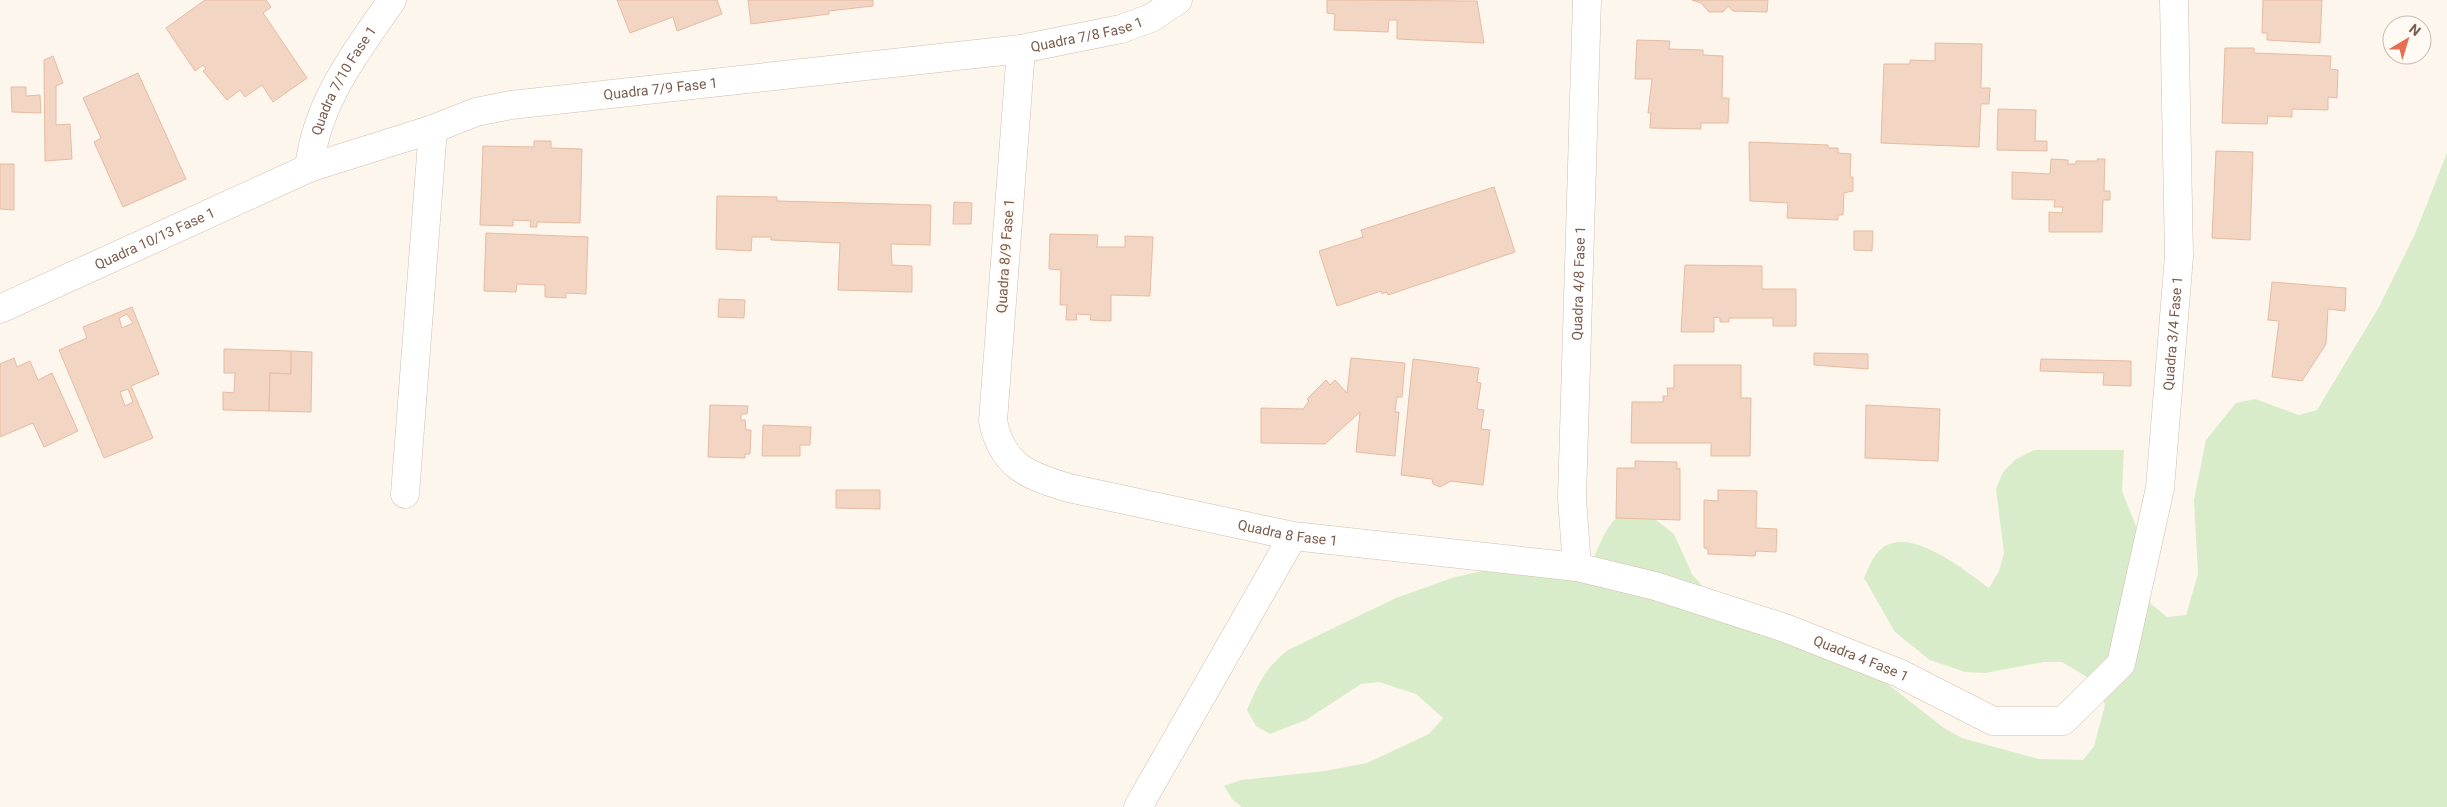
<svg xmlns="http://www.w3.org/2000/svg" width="2447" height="807" viewBox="0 0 2447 807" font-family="Roboto,sans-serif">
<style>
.green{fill:#d8ecc9}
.building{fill:#f3d5c3;stroke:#e6bba3;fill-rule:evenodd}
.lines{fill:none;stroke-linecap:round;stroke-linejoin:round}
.street-casing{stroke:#d1beb0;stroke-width:29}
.street{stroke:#fff;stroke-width:28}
.labels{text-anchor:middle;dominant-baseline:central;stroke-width:4;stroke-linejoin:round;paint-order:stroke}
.street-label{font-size:14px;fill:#7a5c4d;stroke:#fffaf3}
</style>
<rect width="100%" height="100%" fill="#fdf6ec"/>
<path class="green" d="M2447,153V807H1242L1233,800L1224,786L1241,780L1325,771L1367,763L1429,734L1443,718L1416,694L1379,682L1361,684L1306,720L1270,734L1256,726L1247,710C1258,684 1265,668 1288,650L1396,598L1452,578L1532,559L1587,580C1593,561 1604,523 1623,513C1627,510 1637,511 1643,510L1674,534L1692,574L1704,588L1862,664L1944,728L1962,738L2039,759L2083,760L2094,746L2105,705L2097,683L2062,662H2044L1985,673L1965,672L1930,660L1895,632L1864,578C1868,569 1873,555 1882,548C1912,526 1965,571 1989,588L1999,571L2004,553L1996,489L2003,472L2016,459L2034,450H2124L2122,491L2144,546L2145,586L2151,604L2167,617L2186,615L2198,574L2194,500L2206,440L2236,403L2255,399L2299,415L2317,410L2379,307L2415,234Z"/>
<g class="building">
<polygon points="205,0 266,0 271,7 263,13 307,78 273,102 262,85 245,97 240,90 227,100 203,71 206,69 203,65 195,71 166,28"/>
<polygon points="617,0 717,0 722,14 677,31 673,17 630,33"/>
<polygon points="748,0 873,0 873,6 829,11 829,14 751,24"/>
<polygon points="1327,0 1477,1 1484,43 1397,39 1397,20 1389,20 1388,32 1334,30 1335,14 1327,13"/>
<polygon points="1692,0 1768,0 1767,12 1733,11 1728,6 1723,12 1709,12 1701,3"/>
<polygon points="2263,0 2322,0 2320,43 2267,40 2267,33 2262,33"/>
<polygon points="1637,40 1670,41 1669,49 1703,50 1703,55 1723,56 1722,98 1729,98 1728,123 1701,123 1701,129 1650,128 1651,113 1648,113 1652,79 1635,79"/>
<polygon points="1935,43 1982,44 1981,88 1990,88 1989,104 1981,104 1979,147 1881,143 1884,64 1910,64 1910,60 1935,61"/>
<polygon points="2225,48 2254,48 2254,53 2331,56 2330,69 2338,70 2337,98 2328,97 2328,110 2292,109 2292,117 2268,116 2267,124 2222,123"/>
<polygon points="53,56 63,83 56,86 56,125 70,124 72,159 45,161 44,60"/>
<polygon points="138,73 186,179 123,207 94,142 101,138 83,98"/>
<polygon points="11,87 26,87 26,96 40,95 41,113 12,112"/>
<polygon points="1998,109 2036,110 2035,141 2047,141 2047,151 1997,150"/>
<polygon points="534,141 551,141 551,148 582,149 580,223 537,222 537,227 530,227 531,221 513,220 513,226 480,225 483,146 534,147"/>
<polygon points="1749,142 1828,145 1828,148 1838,148 1838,153 1851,154 1850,177 1853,177 1853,191 1844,193 1843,215 1838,215 1838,220 1787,218 1788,203 1750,201"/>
<polygon points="2216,151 2253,152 2250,240 2212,238"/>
<polygon points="2051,159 2068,160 2068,164 2076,164 2076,161 2098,161 2097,159 2105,159 2104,191 2110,191 2110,200 2103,200 2102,232 2049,232 2049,212 2062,213 2063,207 2054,207 2055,200 2012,199 2012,172 2050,174"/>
<polygon points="0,164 14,164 14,210 0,209"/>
<polygon points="1494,187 1515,252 1388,295 1387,292 1382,294 1381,291 1337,306 1319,251 1363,237 1361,230"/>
<polygon points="717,196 777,197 777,201 931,205 930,245 891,244 892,265 912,266 912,292 838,290 840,243 771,240 771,237 752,237 751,251 716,249"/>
<polygon points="954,202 972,203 971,224 953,224"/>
<polygon points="1854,231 1873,231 1872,251 1854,250"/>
<polygon points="486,233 588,237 586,294 566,293 566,298 545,297 545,285 517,284 516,292 484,291"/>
<polygon points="1050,234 1098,235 1097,247 1125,247 1125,236 1153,237 1150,296 1111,295 1111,321 1090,320 1091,315 1076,314 1077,320 1066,320 1067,305 1060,305 1061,270 1049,269"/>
<polygon points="1685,265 1762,266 1762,289 1796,289 1796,326 1773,326 1773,318 1729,318 1729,322 1720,322 1720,318 1714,317 1714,332 1681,332"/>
<polygon points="2272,282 2346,288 2345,311 2328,309 2326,344 2302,381 2272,377 2279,321 2268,320"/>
<polygon points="719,299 745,300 744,318 718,317"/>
<path d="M132,307L159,374L131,386L153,438L104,458L59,350L87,338L83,327ZM127,314L133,323L122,328L119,318ZM128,389L133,402L125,406L120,392Z"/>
<polygon points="224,349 291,351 291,374 270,373 269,411 223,410 223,392 234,393 235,373 224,373"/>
<polygon points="291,351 312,352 311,412 269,411 270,373 291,374"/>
<polygon points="1814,353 1868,354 1868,369 1814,365"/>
<polygon points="14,358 17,367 30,361 38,380 52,373 78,431 44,447 33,423 0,437 0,364"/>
<polygon points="1351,358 1405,363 1402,397 1397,397 1395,412 1399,412 1395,456 1356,452 1360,412 1325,444 1261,443 1261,408 1303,409 1309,401 1307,399 1326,380 1330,385 1335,380 1347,393"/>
<polygon points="1413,359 1479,368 1477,382 1481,383 1477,409 1484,410 1481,429 1490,430 1483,485 1451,481 1440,487 1433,484 1432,479 1401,475"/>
<polygon points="2041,359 2131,361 2131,386 2103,385 2104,373 2040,371"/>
<polygon points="1674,365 1741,365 1741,398 1751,398 1750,456 1711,456 1711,443 1631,443 1632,402 1663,402 1663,396 1668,396 1667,388 1674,388"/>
<polygon points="710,405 748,406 747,414 741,414 741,420 745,420 746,430 751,430 750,454 745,454 745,458 708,457"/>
<polygon points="1866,405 1940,409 1938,461 1865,458"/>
<polygon points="763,425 811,427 810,445 800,445 800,456 762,456"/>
<polygon points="1635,461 1677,462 1677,469 1680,468 1680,520 1616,518 1617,468 1635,468"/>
<polygon points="836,490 880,490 880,509 836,508"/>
<polygon points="1718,490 1757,491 1756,528 1777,529 1776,552 1756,551 1755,556 1708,554 1708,549 1704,548 1704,500 1718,501"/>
</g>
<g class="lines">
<g class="street-casing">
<g id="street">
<path id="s1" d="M1021,49L993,421C1002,466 1028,476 1069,488L1293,536L1577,567L1655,586L1785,628L1899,673L1993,721H2063L2121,664L2160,488L2179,256L2174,0"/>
<path id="s2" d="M309,168C317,101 355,54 392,0"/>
<path id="s3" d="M0,309L309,168L433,129L476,112L511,105L1021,49L1121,29L1151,18L1178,0"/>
<polyline points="405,494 433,129"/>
<path id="s4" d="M1577,567L1572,498L1587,0"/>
<polyline points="1138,807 1293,536"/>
</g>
</g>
<use href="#street" class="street"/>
</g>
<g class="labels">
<g class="street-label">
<text stroke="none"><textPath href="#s3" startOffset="1132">Quadra 7/8 Fase 1</textPath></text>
<text stroke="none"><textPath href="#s2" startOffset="95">Quadra 7/10 Fase 1</textPath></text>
<text stroke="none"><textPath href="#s3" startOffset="702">Quadra 7/9 Fase 1</textPath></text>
<text stroke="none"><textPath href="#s3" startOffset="170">Quadra 10/13 Fase 1</textPath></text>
<text transform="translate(1005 256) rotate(-86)">Quadra 8/9 Fase 1</text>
<text stroke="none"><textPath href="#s4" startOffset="284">Quadra 4/8 Fase 1</textPath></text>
<text stroke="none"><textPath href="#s1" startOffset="1928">Quadra 3/4 Fase 1</textPath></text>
<text stroke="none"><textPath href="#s1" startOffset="705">Quadra 8 Fase 1</textPath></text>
<text stroke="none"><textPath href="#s1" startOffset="1295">Quadra 4 Fase 1</textPath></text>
</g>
</g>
<g transform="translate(2407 40) rotate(38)"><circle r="24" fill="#fffaf3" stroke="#cabbb1"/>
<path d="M0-4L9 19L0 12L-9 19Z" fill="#e76f51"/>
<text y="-8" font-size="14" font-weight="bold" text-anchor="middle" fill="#7a5c4d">N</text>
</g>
</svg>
